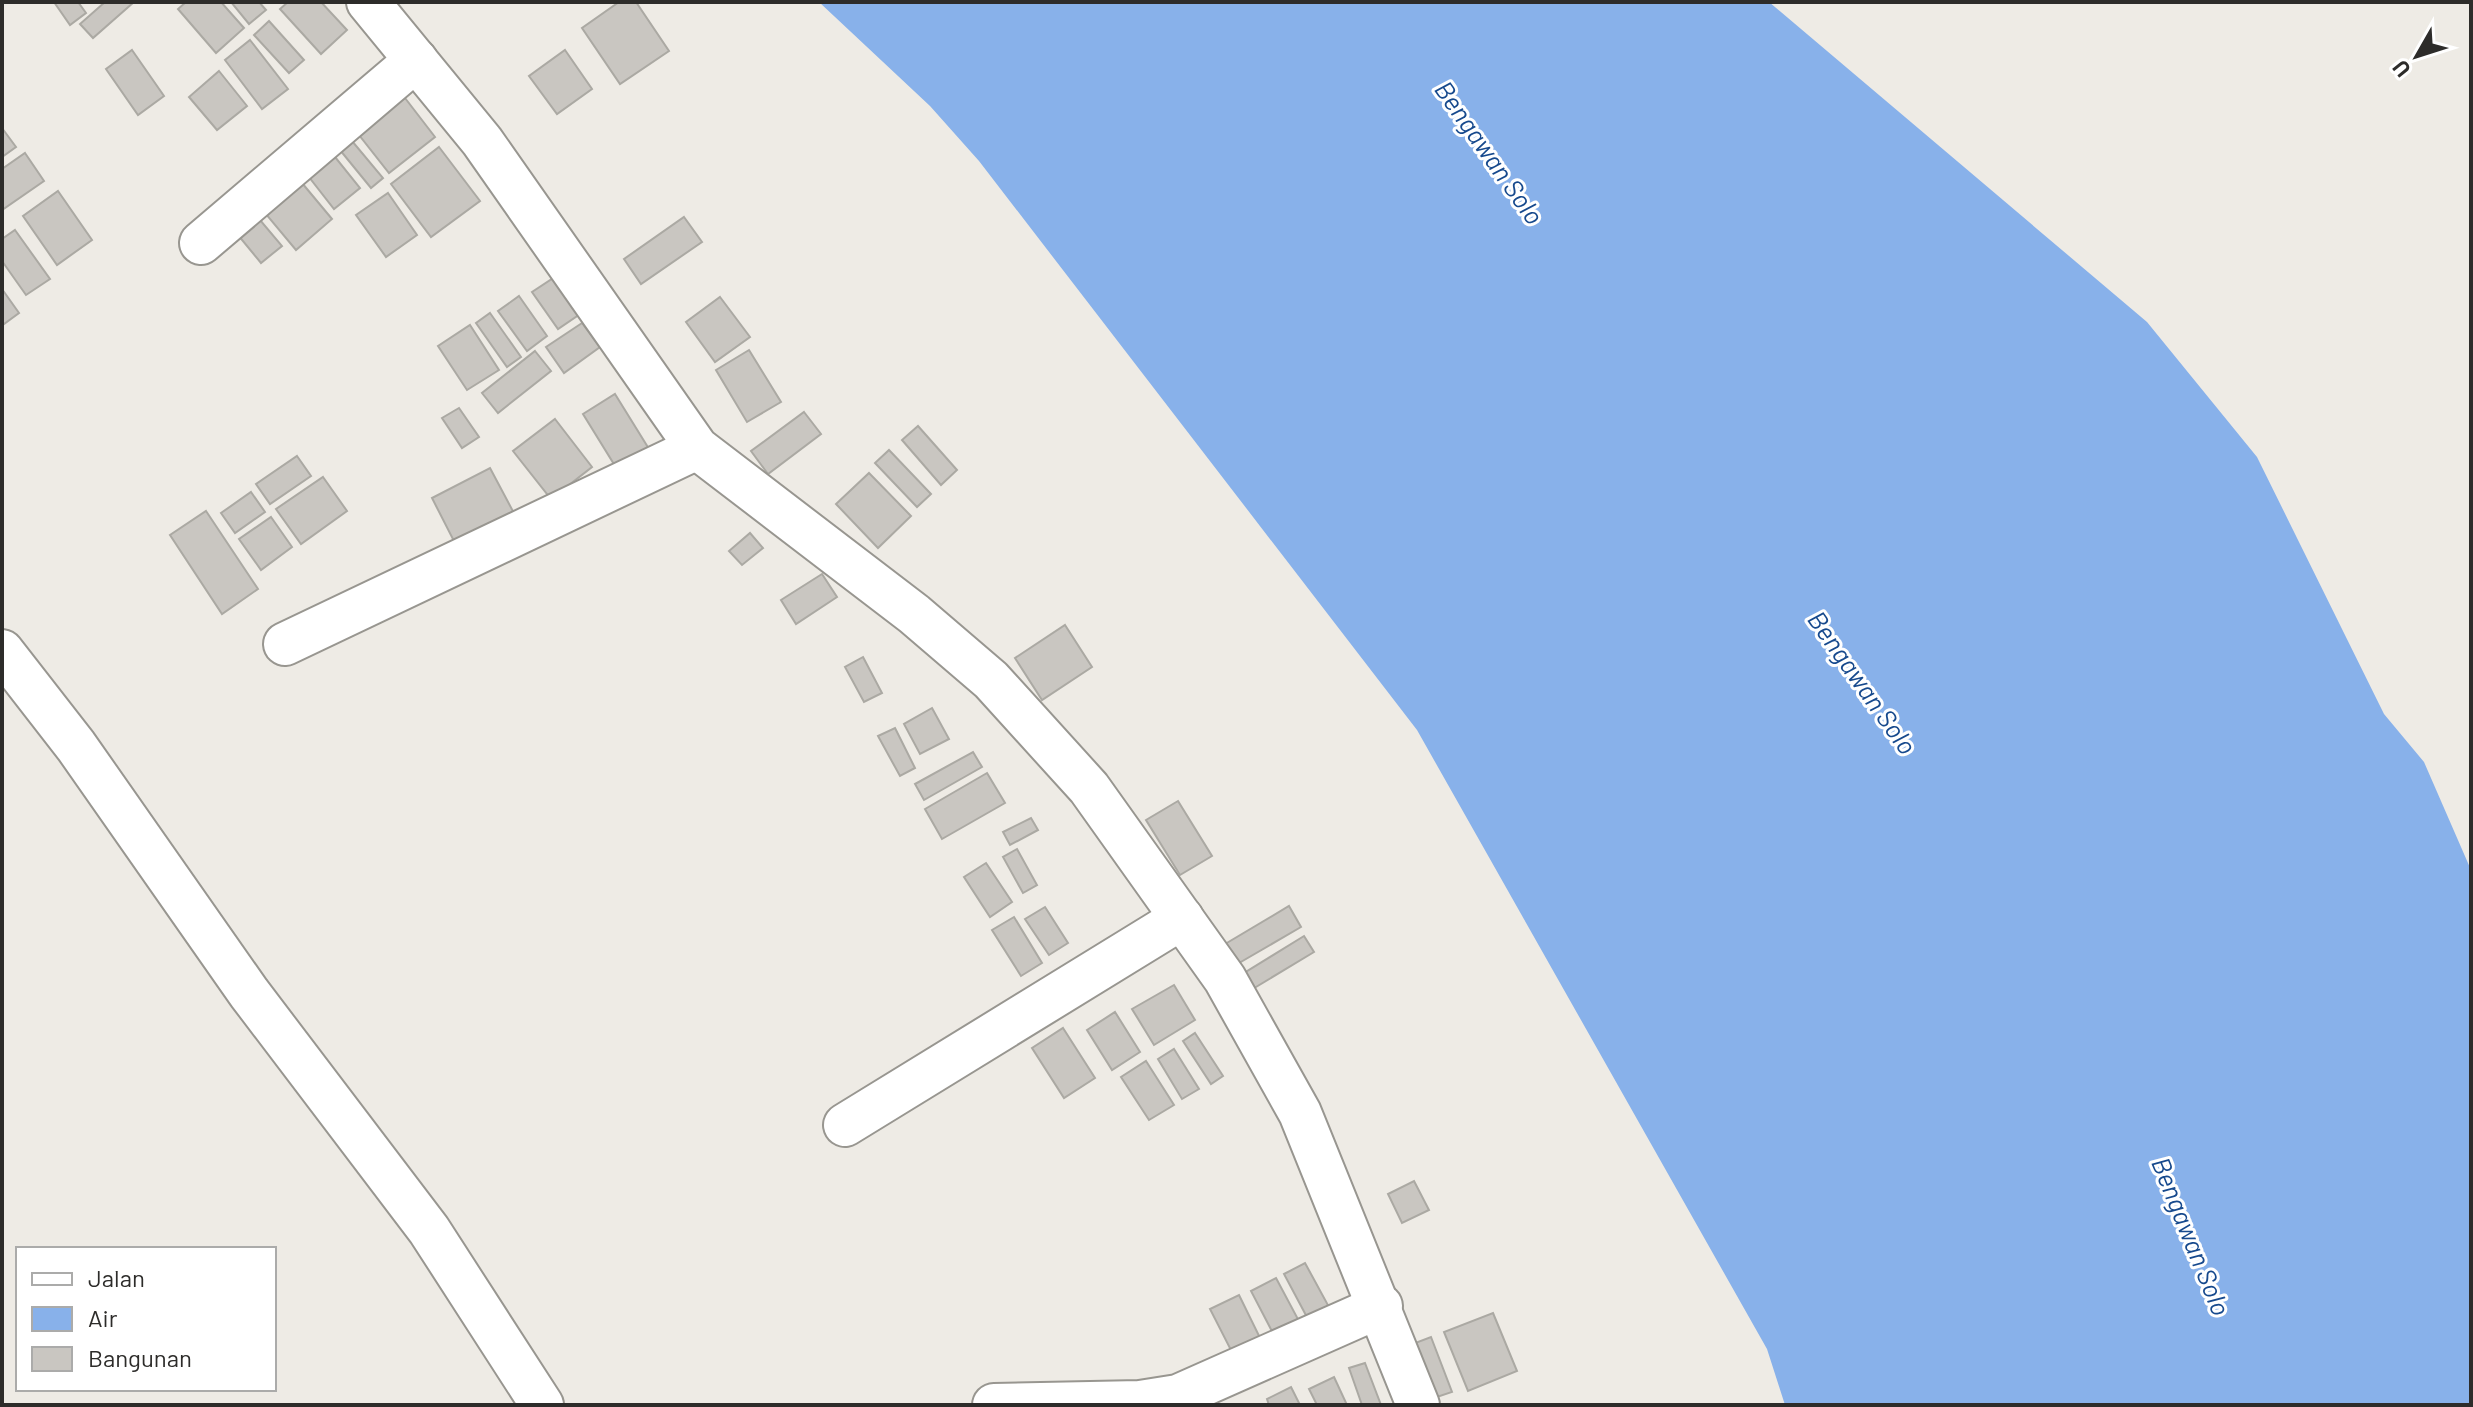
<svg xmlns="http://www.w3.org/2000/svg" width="2473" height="1407" viewBox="0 0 2473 1407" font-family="Barlow,sans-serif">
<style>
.water{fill:#88b1ea}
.building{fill:#c9c6c1;stroke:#aba9a3;stroke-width:2}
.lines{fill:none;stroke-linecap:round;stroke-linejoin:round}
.minor-casing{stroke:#989690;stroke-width:46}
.minor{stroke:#fff;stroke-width:42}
.labels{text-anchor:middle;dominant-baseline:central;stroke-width:6;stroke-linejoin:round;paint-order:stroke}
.water-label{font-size:26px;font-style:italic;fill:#16498d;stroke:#fff}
</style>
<rect width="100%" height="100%" fill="#eeebe5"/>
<polygon class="water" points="819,2 1769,2 2147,322 2257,457 2384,714 2424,762 2471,870 2471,1405 1785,1405 1767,1349 1417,730 979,161 930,106"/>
<g class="building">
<polygon points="54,2 78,2 86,13 70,25"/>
<polygon points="105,2 134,2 93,38 80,24"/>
<polygon points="186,2 221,2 244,28 216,53 178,9"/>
<polygon points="231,2 259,2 266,10 249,24"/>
<polygon points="288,2 321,2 347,30 321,54 280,9"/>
<polygon points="619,2 636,2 669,51 620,84 582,28"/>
<polygon points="269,21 304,60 289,73 254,35"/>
<polygon points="250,40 288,89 262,109 225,60"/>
<polygon points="132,50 164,96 138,115 106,69"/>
<polygon points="565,50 592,89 557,114 529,76"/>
<polygon points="219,71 247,106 217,130 189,97"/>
<polygon points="395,85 435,137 389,173 348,121"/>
<polygon points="2,128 16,147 2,157"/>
<polygon points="342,129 383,178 371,188 331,139"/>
<polygon points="323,142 360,188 334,209 298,163"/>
<polygon points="439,147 480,201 431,237 391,184"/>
<polygon points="25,153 44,181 2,210 2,169"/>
<polygon points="287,165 332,219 296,250 250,195"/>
<polygon points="58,191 92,240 57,265 23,216"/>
<polygon points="388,193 417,235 386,257 356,215"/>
<polygon points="244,201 282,246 261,263 224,218"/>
<polygon points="684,217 702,242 641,284 624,259"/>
<polygon points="15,230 50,279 26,295 2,261 2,239"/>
<polygon points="561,273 586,310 558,329 532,292"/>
<polygon points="2,289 19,313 4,324 2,321"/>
<polygon points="519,296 547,336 527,351 498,311"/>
<polygon points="720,297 750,337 715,362 686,322"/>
<polygon points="490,313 521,357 507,367 476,323"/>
<polygon points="582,323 600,347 564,373 546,347"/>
<polygon points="470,325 499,370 467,390 438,346"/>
<polygon points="749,350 781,402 747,422 716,370"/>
<polygon points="535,351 551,371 498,413 482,393"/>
<polygon points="615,394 649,449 617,469 583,414"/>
<polygon points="459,408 479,437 462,448 442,418"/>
<polygon points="804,412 821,434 768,474 751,451"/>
<polygon points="555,419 592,467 551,499 513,451"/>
<polygon points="918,426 957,470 941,485 902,440"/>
<polygon points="889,450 931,494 917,507 875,463"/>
<polygon points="297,456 311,476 270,504 256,484"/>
<polygon points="490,468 516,517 457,547 432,498"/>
<polygon points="869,473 911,516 878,548 836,504"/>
<polygon points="323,477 347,511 301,544 276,509"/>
<polygon points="251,492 265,512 235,533 221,513"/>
<polygon points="206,511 258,589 222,614 170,535"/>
<polygon points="271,517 292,547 261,570 239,539"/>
<polygon points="750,533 763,548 742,565 729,551"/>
<polygon points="822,574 837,597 796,624 781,600"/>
<polygon points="1065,625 1092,667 1042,700 1015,658"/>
<polygon points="863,657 882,693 864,702 845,667"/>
<polygon points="932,708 949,739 920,754 904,724"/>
<polygon points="895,728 915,768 900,776 878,736"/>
<polygon points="973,752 982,767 924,800 915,784"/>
<polygon points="987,773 1005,803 942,839 925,809"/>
<polygon points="1178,801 1212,856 1180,875 1146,820"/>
<polygon points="1031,818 1038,830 1010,845 1003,832"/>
<polygon points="1017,849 1037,885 1023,893 1003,857"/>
<polygon points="986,863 1012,902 990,917 964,877"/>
<polygon points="1289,906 1301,927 1227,970 1215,950"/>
<polygon points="1045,907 1068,943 1049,955 1025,919"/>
<polygon points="1014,917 1042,963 1021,976 992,930"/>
<polygon points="1304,936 1314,952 1241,996 1231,981"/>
<polygon points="1174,985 1195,1020 1154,1045 1132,1009"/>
<polygon points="1115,1012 1140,1052 1112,1070 1087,1030"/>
<polygon points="1063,1028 1095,1078 1064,1098 1032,1048"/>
<polygon points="1195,1033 1223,1076 1211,1084 1183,1041"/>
<polygon points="1174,1049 1199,1089 1182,1099 1158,1059"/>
<polygon points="1146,1061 1174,1105 1149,1120 1121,1077"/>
<polygon points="1414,1181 1429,1210 1402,1223 1388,1194"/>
<polygon points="1305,1263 1329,1307 1308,1319 1284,1274"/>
<polygon points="1276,1278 1300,1323 1275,1337 1251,1291"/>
<polygon points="1239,1295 1264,1346 1236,1360 1210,1309"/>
<polygon points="1493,1313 1517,1371 1468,1391 1444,1332"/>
<polygon points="1431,1337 1452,1392 1422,1402 1402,1348"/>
<polygon points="1365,1363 1381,1405 1362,1405 1349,1368"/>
<polygon points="1334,1377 1347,1405 1317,1405 1309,1389"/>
<polygon points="1291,1387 1300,1405 1269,1405 1267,1399"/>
</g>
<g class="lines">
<g class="minor-casing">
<g id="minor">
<polyline points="368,2 482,141 697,448 914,614 991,680 1089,788 1225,979 1300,1113 1418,1405"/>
<polyline points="201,243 416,60"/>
<polyline points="285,644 697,448"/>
<polyline points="2,651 76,746 249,993 429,1230 542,1405"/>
<polyline points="845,1125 1182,918"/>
<polyline points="994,1405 1140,1402 1178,1396 1381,1306"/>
</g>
</g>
<use href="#minor" class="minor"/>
</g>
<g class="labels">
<g class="water-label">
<text transform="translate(1490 152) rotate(55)">Bengawan Solo</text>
<text transform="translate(1863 682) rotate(55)">Bengawan Solo</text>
<text transform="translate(2192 1236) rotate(68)">Bengawan Solo</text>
</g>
</g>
<rect width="2473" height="1407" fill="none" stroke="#2d2c2a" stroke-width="8"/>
<rect x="16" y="1247" width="260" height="144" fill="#ffffff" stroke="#ababaa" stroke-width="2"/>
<rect x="32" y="1273" width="40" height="12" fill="#ffffff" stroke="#ababaa" stroke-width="2"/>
<text x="88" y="1287" font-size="24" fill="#2d2c2a">Jalan</text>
<rect x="32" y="1307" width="40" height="24" fill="#88b1ea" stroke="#ababaa" stroke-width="2"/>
<text x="88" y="1327" font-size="24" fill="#2d2c2a">Air</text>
<rect x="32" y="1347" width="40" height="24" fill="#c9c6c1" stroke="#ababaa" stroke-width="2"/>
<text x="88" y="1367" font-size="24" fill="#2d2c2a">Bangunan</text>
<g transform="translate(2417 56) rotate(231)" stroke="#ffffff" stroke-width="6" paint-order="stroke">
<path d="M0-6L14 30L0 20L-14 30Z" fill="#2d2c2a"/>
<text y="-12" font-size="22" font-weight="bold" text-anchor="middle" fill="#2d2c2a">U</text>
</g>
</svg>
